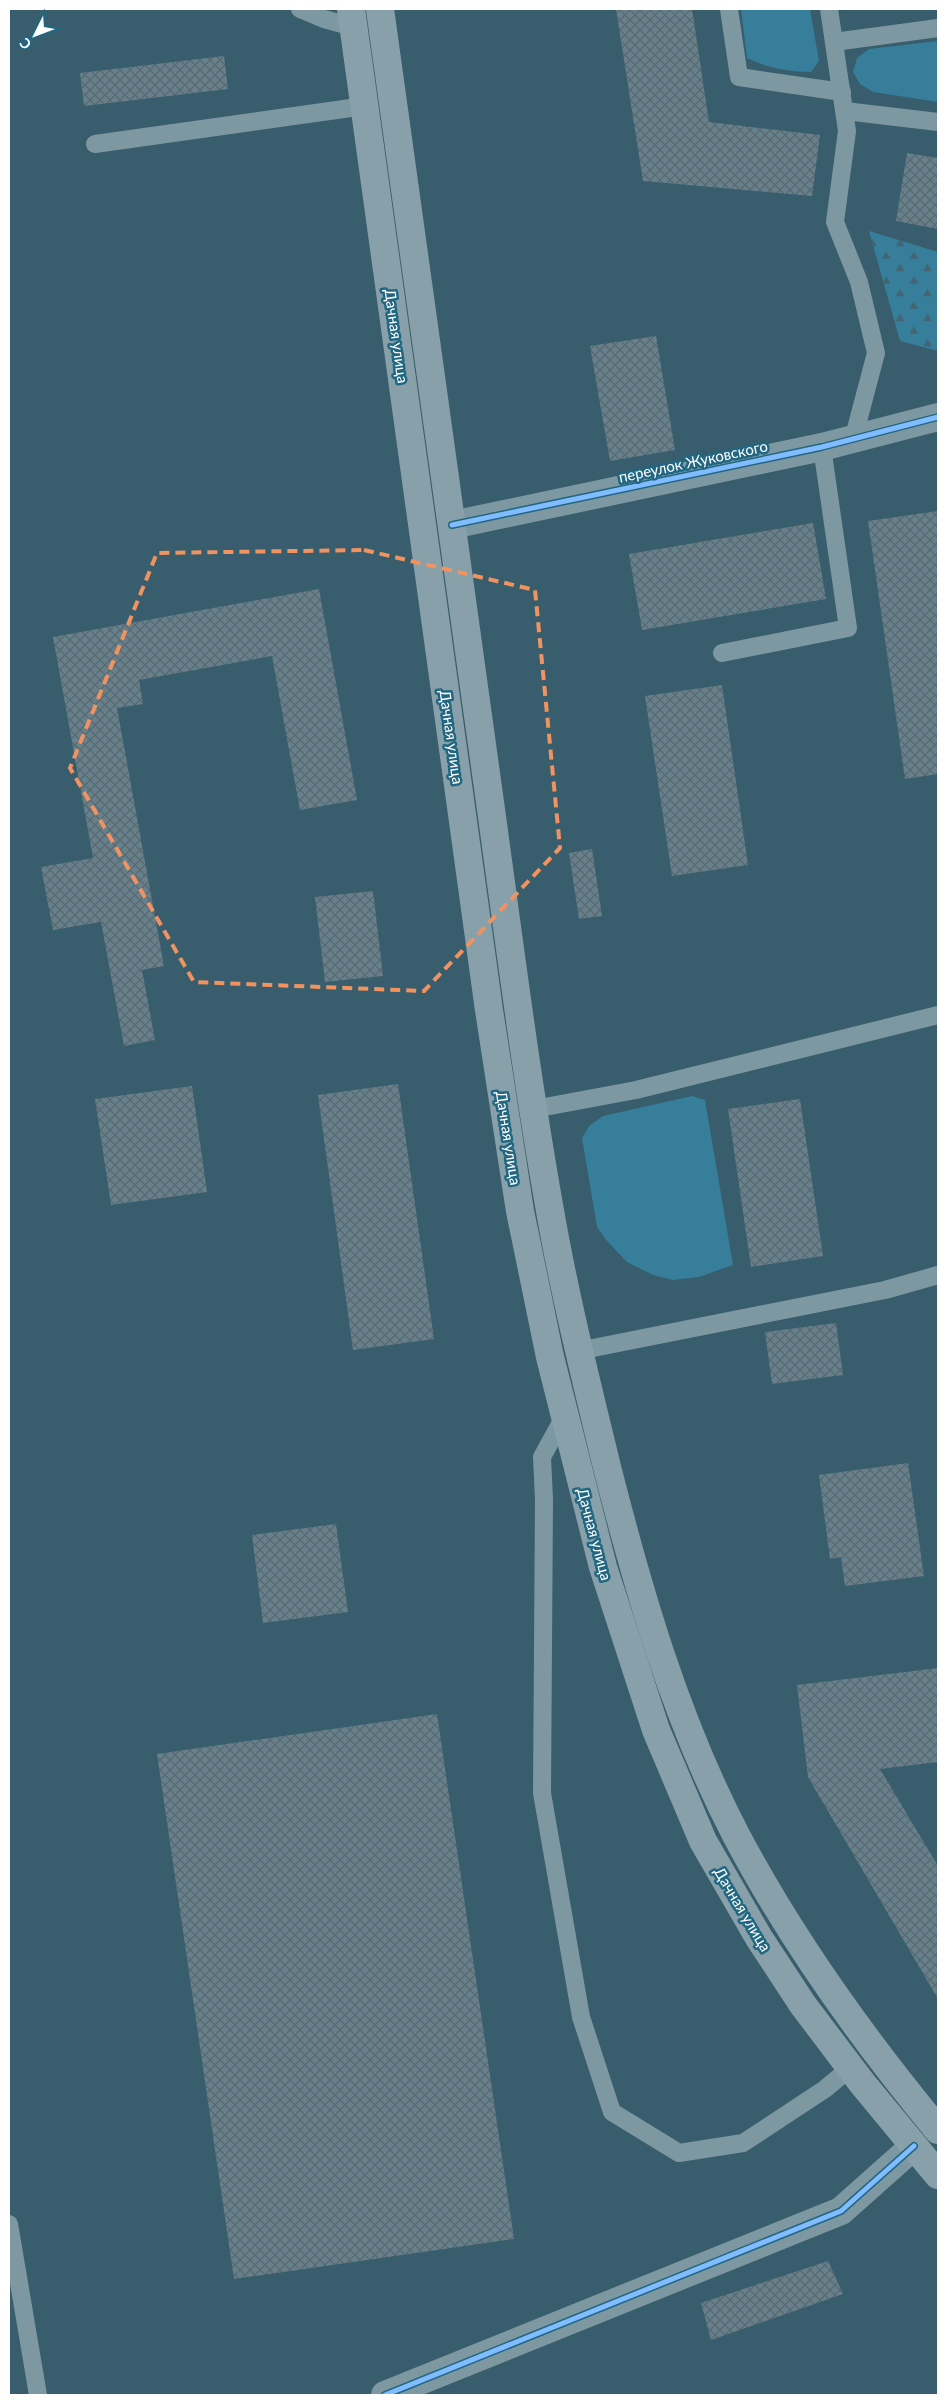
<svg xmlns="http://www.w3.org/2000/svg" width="947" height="2404" viewBox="0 0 947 2404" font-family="Lato,sans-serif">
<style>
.green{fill:#367e99}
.forest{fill:url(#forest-firs)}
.building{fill:url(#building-cross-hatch)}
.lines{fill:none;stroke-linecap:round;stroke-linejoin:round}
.service{stroke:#7e98a2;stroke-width:18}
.minor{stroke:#7e98a2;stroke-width:28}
.primary{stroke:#88a0a9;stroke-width:28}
.cycleway-casing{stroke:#226782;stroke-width:8}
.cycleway{stroke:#80bcff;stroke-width:5}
.marked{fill:none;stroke:#f09361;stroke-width:4;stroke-dasharray:10 6;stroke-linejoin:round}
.labels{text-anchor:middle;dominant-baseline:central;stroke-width:5;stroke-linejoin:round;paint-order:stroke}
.street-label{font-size:15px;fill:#fff;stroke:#226782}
</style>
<defs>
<pattern id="forest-firs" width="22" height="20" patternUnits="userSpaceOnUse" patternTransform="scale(1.25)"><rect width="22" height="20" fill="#367e99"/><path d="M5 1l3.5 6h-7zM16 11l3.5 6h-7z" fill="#416572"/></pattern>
<pattern id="building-cross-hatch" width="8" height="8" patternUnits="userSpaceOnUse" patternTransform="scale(1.25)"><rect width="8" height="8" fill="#66818c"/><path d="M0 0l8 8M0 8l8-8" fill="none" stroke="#5a696f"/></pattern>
</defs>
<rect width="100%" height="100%" fill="#385d6c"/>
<g class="green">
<path d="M741,9H810L819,61L811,72C788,72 767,68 747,58Z"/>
<polygon points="938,41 938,102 873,92 860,84 853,72 857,58 869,49"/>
<polygon points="692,1096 705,1100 733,1265 699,1277 673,1280 653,1275 627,1262 607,1241 597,1227 582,1138 589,1126 603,1116"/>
</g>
<polygon class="forest" points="869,231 938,252 938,351 900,341"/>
<g class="building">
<polygon points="616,9 692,9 709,122 820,135 812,196 643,181"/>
<polygon points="224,56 228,89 84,106 80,73"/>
<polygon points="907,153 938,158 938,229 896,221"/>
<polygon points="656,336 675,450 610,461 590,346"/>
<polygon points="938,511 938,774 905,779 868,521"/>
<polygon points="813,523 826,599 642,630 629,554"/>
<polygon points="319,589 357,800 300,810 272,656 139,680 143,704 117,708 164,966 142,970 155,1040 124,1046 101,922 53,930 41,867 93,858 53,637"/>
<polygon points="722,685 748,865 672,876 645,696"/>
<polygon points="592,849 602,916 579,919 569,853"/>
<polygon points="373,891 383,976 325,982 315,897"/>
<polygon points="398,1084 434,1339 353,1350 318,1095"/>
<polygon points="192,1086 207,1192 111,1205 95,1099"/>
<polygon points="800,1099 823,1256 751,1267 728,1109"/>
<polygon points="836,1323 843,1375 772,1384 765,1332"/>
<polygon points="908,1463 924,1576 845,1586 841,1557 830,1559 819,1475"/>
<polygon points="336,1524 348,1612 263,1623 252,1535"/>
<polygon points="938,1668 938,1762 880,1769 938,1866 938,1999 808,1777 797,1685"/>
<polygon points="437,1714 514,2239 234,2279 157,1754"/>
<polygon points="828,2261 843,2294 711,2340 701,2303"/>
</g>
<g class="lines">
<g class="service">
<polyline points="300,9 324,19 353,27"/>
<polyline points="729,9 739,77 842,92"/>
<polyline points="829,9 847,131 835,222 859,282 876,353 853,440"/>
<polyline points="834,42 938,28"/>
<polyline points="845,111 938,122"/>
<polyline points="95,144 365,106"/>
<polyline points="722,653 848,628 822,447"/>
<polyline points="534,1109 636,1090 938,1015"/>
<polyline points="578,1351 885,1290 938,1275"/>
<polyline points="565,1415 542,1457 544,1500 542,1793 581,2017 612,2112 679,2153 743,2143 825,2089 850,2068"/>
<polyline points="9,2224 38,2395"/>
</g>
<g class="minor">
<polyline points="452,525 822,447 938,417"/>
<polyline points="385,2395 841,2211 914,2146"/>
</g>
<g class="primary">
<polyline points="351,9 489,1010 520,1211 550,1357 603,1567 656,1730 703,1841 759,1938 803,2005 862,2083 938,2175"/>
<path d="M380,9C417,271 453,533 489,795C508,932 525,1069 549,1205C564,1293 586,1380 607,1467C639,1593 676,1720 736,1835C792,1941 862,2038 938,2130"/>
</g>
<g class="cycleway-casing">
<g id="cycleway">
<polyline points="452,525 822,447 938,417"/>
<polyline points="385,2395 841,2211 914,2146"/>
</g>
</g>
<use href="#cycleway" class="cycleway"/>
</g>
<path class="marked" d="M364,550L535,590L560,848L424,991L194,982L70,768L157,553Z"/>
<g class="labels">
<g class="street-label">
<text transform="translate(397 336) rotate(82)">Дачная улица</text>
<text transform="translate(693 461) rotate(-12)">переулок Жуковского</text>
<text transform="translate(452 737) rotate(82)">Дачная улица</text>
<text transform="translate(509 1138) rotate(81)">Дачная улица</text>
<text transform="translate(595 1534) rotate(75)">Дачная улица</text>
<text transform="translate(743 1909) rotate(59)">Дачная улица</text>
</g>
</g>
<rect width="947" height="2404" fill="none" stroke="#ffffff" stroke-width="20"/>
<g transform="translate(35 35) rotate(228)" stroke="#226782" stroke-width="4" paint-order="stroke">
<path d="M0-4L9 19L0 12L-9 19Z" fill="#ffffff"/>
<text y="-8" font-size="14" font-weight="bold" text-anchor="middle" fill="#ffffff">С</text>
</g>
</svg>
